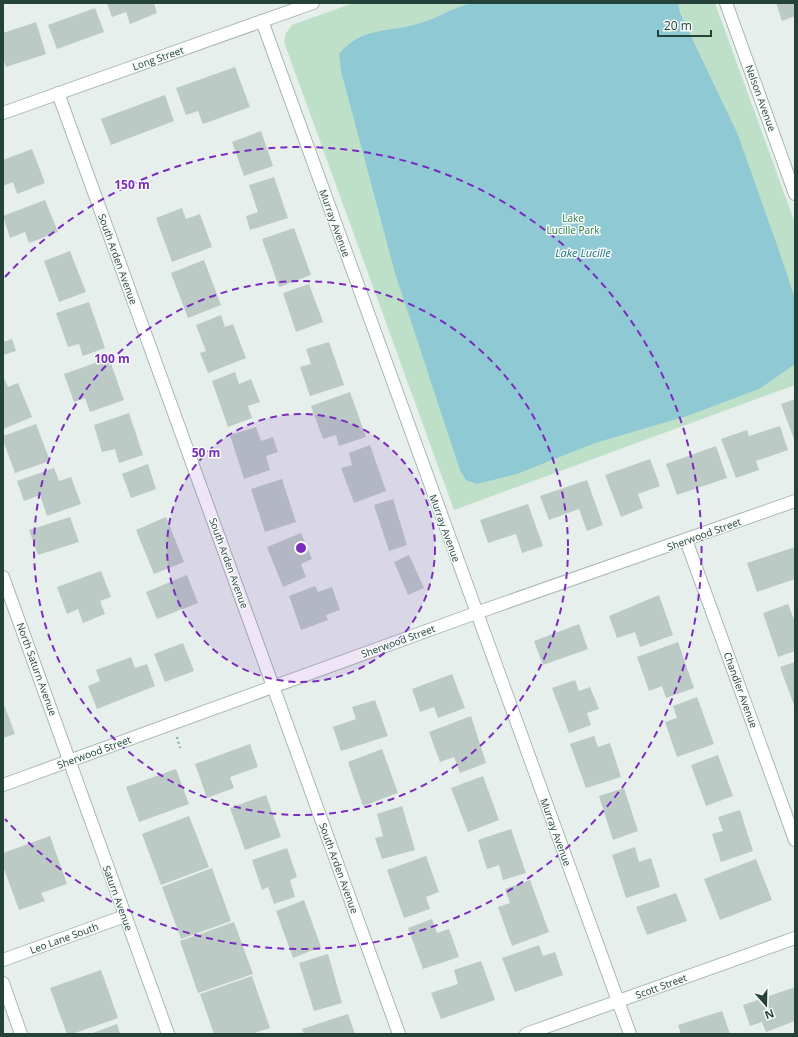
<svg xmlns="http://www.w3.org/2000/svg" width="798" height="1037" viewBox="0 0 798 1037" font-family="'Open Sans',sans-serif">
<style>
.green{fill:#bfe0c8}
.water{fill:#8ec9d4}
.building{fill:#bbcac4}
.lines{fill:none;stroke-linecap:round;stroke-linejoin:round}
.minor-casing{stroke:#a8b8b2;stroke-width:14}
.path{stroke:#86b3a5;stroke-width:2.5;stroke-dasharray:2 3;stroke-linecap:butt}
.minor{stroke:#fff;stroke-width:12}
.ring{fill:none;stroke:#7b2cbf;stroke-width:2;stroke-dasharray:7 5}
.labels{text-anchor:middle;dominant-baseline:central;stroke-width:3;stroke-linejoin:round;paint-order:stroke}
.street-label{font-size:10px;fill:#24423a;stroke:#f7fbf9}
.park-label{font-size:10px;fill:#2d7a4b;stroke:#f7fbf9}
.water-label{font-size:11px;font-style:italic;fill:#1c6f80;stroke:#f7fbf9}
.centre{fill:#7b2cbf;stroke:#f7fbf9;stroke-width:2}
.ring-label{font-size:12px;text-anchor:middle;font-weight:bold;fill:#7b2cbf;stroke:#f7fbf9;stroke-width:3;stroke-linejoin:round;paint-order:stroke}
</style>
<rect width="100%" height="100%" fill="#e6efeb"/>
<polygon class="green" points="353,3 715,3 795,223 795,385 454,510 284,42 286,33 292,25"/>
<path class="water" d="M472,3H678L680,13L738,135L783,262L795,299V364L759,389L687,416L595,443L517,474L477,484L466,480L460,470L395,273L341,71L339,54C362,27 384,33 414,25C434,20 452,8 472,3Z"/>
<g class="building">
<polygon points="107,3 154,3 157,13 130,24 126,12 112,17"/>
<polygon points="776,3 795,3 795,16 782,21"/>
<polygon points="95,8 104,32 57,49 48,25"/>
<polygon points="36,22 46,54 6,67 3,58 3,33"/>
<polygon points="235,67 250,107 203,124 198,111 186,115 176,88"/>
<polygon points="165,95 174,121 111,145 101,119"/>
<polygon points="261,131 273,166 244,176 232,142"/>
<polygon points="32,149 45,183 17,194 13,182 3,186 3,160"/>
<polygon points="274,177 288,218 250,230 246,216 258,212 249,185"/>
<polygon points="45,200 58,232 29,243 25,232 10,238 3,216"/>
<polygon points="182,208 186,219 200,214 212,247 172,262 156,218"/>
<polygon points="294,228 311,275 279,287 262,239"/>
<polygon points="70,251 86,292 59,302 44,261"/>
<polygon points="204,260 221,305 188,318 171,273"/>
<polygon points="309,284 323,322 296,332 283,293"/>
<polygon points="89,302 105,348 83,356 79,344 68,347 56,313"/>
<polygon points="221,315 225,327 233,324 246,358 208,373 200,353 206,351 196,325"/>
<polygon points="12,339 16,351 3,355 3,342"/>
<polygon points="329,342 344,385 310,396 300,367 311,364 306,349"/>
<polygon points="109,358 124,400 90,412 85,398 74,402 64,374"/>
<polygon points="235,372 239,384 251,379 260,402 248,406 252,418 228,427 212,381"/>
<polygon points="3,376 8,387 18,383 32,417 3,429"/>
<polygon points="350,392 366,437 339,446 336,435 323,439 311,406"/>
<polygon points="795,399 795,442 781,404"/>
<polygon points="129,413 143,455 119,463 115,449 102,452 94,425"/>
<polygon points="36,424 50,461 15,473 3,440 3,436"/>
<polygon points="780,426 788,450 756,461 759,470 736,478 721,439 747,430 749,436"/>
<polygon points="256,427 261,441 273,437 278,452 266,456 270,470 244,479 230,435"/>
<polygon points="370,445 386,491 354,503 341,468 352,465 349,453"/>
<polygon points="716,446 727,478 677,495 666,464"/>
<polygon points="650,459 660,486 638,494 643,508 621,517 605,475"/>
<polygon points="148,464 156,489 131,498 122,474"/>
<polygon points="54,468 59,481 71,477 81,504 47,516 40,495 24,501 17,481"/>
<polygon points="282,479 296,522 265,532 251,489"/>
<polygon points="587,480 603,525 587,531 579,509 549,520 540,496"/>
<polygon points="393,499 407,545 389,551 374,505"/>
<polygon points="528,504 543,546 522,553 516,534 488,543 480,520"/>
<polygon points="70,517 79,542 38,555 29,530"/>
<polygon points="166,517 184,562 154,574 136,530"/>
<polygon points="301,533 312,559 301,564 306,577 283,587 267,547"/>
<polygon points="795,547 795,579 757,592 747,563"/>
<polygon points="409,555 424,588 408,595 394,562"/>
<polygon points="101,571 111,597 100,601 105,614 83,623 78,609 67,614 57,587"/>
<polygon points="187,575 198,603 157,619 146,592"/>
<polygon points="315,586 318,592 332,587 340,610 326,615 328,620 301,630 289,596"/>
<polygon points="659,595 673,635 640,647 635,632 617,638 609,616"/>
<polygon points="788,604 795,622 795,651 778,657 763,613"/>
<polygon points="579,624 588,649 543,665 534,641"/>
<polygon points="678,642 694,688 666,698 662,686 649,691 637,657"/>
<polygon points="183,643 194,671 165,682 154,654"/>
<polygon points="131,657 135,668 147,664 155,686 97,709 88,686 100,681 96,670"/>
<polygon points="795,662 795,708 780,667"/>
<polygon points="452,674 465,708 438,718 434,707 420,712 412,689"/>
<polygon points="575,680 579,691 590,687 599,709 587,713 591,725 569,733 552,688"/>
<polygon points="697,697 714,744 677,757 665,722 677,718 673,706"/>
<polygon points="375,700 388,736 341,751 333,727 356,719 352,707"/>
<polygon points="3,702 15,734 3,738"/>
<polygon points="471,716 486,763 460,773 454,757 440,762 429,732"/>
<polygon points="594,736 598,747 610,743 621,777 586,788 570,744"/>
<polygon points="250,744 258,767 230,777 234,788 207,798 195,764"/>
<polygon points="382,749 398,793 363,806 348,762"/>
<polygon points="718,755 733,796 706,806 691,765"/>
<polygon points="176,769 189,804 139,822 126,787"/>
<polygon points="483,776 499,820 468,832 451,788"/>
<polygon points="624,788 638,831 613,840 599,796"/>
<polygon points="266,795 281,837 245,850 230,808"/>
<polygon points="402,806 415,850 382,859 375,838 383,836 377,814"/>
<polygon points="740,810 753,851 721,862 712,834 723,831 718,817"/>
<polygon points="189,816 209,867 161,885 142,834"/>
<polygon points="511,829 526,873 503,880 499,865 487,869 478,840"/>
<polygon points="50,836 67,884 41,893 45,901 19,910 3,866 3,853"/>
<polygon points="635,847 639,862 651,858 660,887 626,898 612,855"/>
<polygon points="287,848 297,877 290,880 295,897 274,904 268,887 262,890 252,860"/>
<polygon points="426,856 439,892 426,897 430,909 404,918 387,870"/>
<polygon points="756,859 772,900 720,920 704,879"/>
<polygon points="212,868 231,921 181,939 162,887"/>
<polygon points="530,880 549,932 512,946 498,907 510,903 505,889"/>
<polygon points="676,893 687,921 647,935 636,907"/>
<polygon points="304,900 321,947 293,958 276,911"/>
<polygon points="432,919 437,933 449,929 459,957 423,969 408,928"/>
<polygon points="234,922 253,974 198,993 180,941"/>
<polygon points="539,945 543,956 555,952 563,975 515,992 502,958"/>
<polygon points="328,954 342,1003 314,1011 299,963"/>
<polygon points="481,961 495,1000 441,1019 431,993 458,984 454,970"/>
<polygon points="101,970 118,1018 72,1034 67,1034 50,988"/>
<polygon points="252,976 270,1028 252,1034 214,1034 200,994"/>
<polygon points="795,987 795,1021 766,1032 762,1022 750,1026 743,1005"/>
<polygon points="722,1011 730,1034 681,1034 678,1025"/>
<polygon points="348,1014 355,1034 304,1034 302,1029"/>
<polygon points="117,1024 120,1034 90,1034"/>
</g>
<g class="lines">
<g class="minor-casing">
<g id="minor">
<polyline points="726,3 795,194"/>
<polyline points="262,21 630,1034"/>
<polyline points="58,93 399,1034"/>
<polyline points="3,113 313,3"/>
<polyline points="686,540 795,840"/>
<polyline points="3,577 168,1034"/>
<polyline points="3,785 476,613 795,501"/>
<polyline points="3,960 125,916"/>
<polyline points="3,983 21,1034"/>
<polyline points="526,1034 795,938"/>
</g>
</g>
<polyline class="path" points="177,737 180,748"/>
<use href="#minor" class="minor"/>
</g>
<circle cx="301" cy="548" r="134" fill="#7b2cbf" fill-opacity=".12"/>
<g class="ring">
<circle cx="301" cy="548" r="134"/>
<circle cx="301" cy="548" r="267"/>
<path d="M5 277A401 401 0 1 1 5 819"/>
</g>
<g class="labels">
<g class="street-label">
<text transform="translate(158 58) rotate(-19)">Long Street</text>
<text transform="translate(761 98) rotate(70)">Nelson Avenue</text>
<text transform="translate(335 223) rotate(70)">Murray Avenue</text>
<text transform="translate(118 259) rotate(70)">South Arden Avenue</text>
<text transform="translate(445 528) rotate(70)">Murray Avenue</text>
<text transform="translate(704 534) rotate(-20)">Sherwood Street</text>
<text transform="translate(229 563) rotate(70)">South Arden Avenue</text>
<text transform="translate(398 641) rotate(-20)">Sherwood Street</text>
<text transform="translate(37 669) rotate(70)">North Saturn Avenue</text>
<text transform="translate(741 690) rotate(70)">Chandler Avenue</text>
<text transform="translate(94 752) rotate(-20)">Sherwood Street</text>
<text transform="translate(556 832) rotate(70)">Murray Avenue</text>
<text transform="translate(339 868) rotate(70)">South Arden Avenue</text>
<text transform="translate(118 898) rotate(70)">Saturn Avenue</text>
<text transform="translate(64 938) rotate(-20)">Leo Lane South</text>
<text transform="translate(661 986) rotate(-20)">Scott Street</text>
</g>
<g class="park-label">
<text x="573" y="218">Lake<tspan x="573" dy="12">Lucille Park</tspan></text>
</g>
<g class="water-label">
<text x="583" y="252">Lake Lucille</text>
</g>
</g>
<circle cx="301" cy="548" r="6" class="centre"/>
<g class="ring-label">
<text x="132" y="189">150 m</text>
<text x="112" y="363">100 m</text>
<text x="206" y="457">50 m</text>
</g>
<rect width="798" height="1037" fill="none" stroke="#24423a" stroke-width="8"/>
<g transform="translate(766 1005) rotate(160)" stroke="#f7fbf9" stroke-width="3" paint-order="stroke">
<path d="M0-3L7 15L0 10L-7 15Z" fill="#24423a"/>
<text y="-6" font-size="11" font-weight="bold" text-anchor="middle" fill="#24423a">N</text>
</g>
<path d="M658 30v6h53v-6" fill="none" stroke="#24423a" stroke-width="2"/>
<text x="664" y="30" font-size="12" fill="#24423a" stroke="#f7fbf9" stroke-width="3" paint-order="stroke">20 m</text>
</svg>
